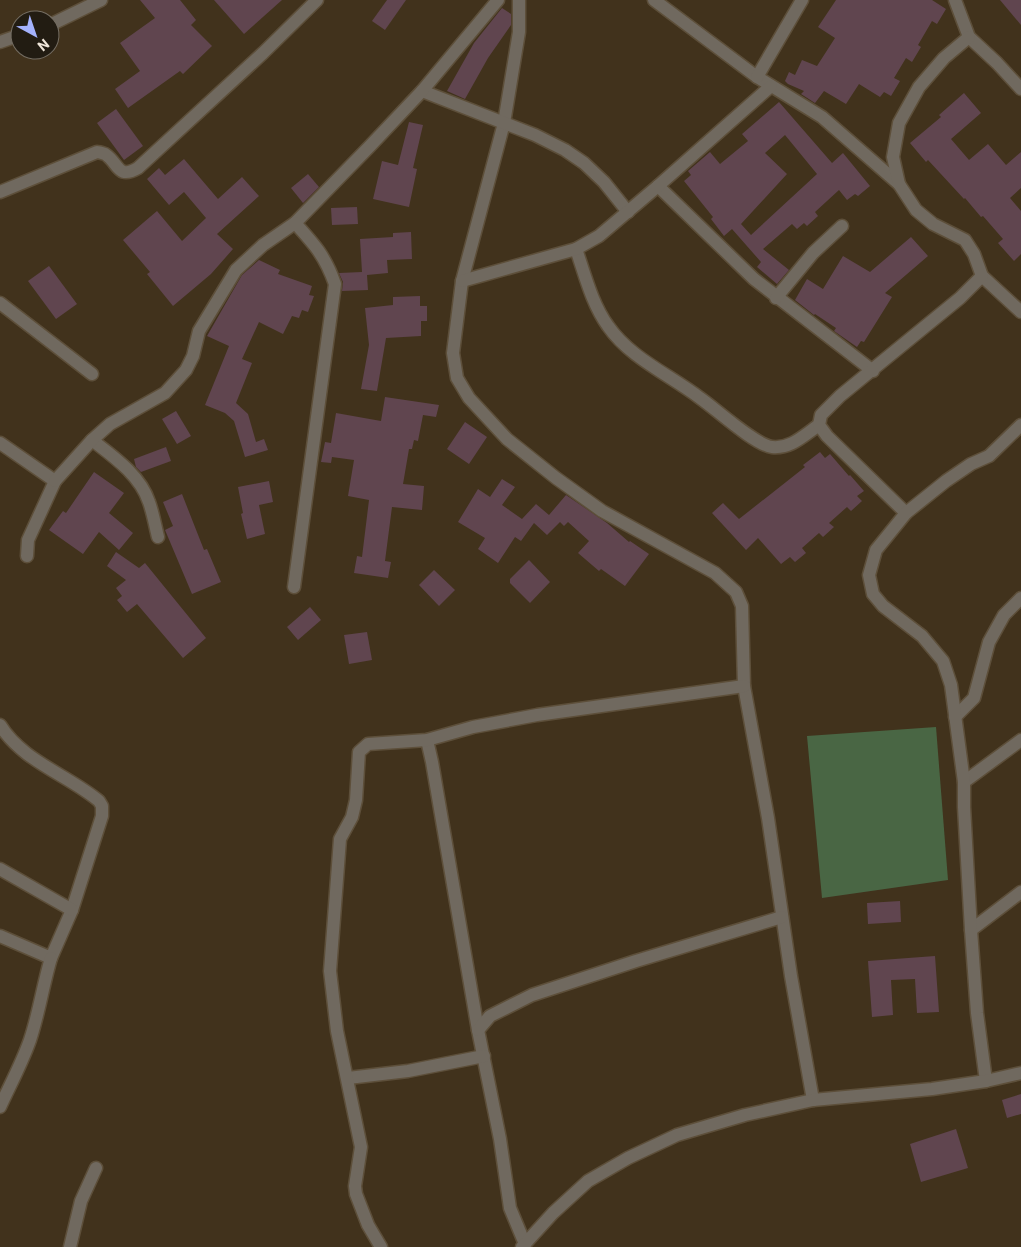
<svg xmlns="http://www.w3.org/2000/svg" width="1021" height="1247" viewBox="0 0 1021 1247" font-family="Roboto,sans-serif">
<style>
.green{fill:#496644}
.building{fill:#60454f;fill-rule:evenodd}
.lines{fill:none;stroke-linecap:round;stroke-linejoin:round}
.minor-casing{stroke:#5d4f3a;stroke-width:15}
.tertiary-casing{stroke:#5d4f3a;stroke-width:15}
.minor{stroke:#70695f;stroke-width:12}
.tertiary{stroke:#70695f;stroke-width:12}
</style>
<rect width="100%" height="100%" fill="#41321c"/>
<polygon class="green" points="936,727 948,880 822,898 807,736"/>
<g class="building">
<polygon points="140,0 180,0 196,20 191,25 212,46 183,74 180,71 128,108 115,89 140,71 120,43 155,18"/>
<polygon points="214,0 282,0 244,34"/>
<polygon points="387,0 406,0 385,30 372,21"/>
<polygon points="836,0 932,0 946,9 937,24 932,21 918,45 921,47 912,62 906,58 894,78 900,81 891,96 884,92 880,97 859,84 846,104 824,91 815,103 801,94 804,91 788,84 785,81 789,72 795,75 802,60 817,66 835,38 818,27"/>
<polygon points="1000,0 1021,0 1021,25"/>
<polygon points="502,8 511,14 511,25 488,58 465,99 447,91 474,43"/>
<polygon points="964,93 981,113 951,139 969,160 988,144 1006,165 1021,152 1021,188 1010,198 1021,211 1021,254 1014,261 998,243 1003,239 983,216 981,217 965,198 964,199 928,160 926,162 910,143 941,117 939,115"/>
<path d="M779,102L832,163L843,153L870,186L858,196L855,194L847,200L839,190L815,212L818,216L807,226L804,223L797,229L792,224L763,249L789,270L777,284L757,267L761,262L732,229L724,236L711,219L713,217L684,181L691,175L688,171L710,152L720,164L748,141L742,134ZM785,135L817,174L751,235L741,224L787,174L765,153Z"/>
<polygon points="116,109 143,146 124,160 97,123"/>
<polygon points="409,122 423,125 413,168 417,169 409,207 373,199 382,161 398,165"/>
<polygon points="184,159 218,199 242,177 259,196 217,234 233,249 211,274 173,306 147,274 150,272 123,240 157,211 182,241 206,218 184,192 169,205 147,179 159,168 165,175"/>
<polygon points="308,174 319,187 303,203 291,188"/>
<polygon points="357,207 358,224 332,225 331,208"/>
<polygon points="411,232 412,259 387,260 388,273 367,275 368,290 342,291 343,282 339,273 362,272 360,239 393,237 393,233"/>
<polygon points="911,237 928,256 885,293 892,297 864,342 861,341 857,347 834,331 836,328 815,314 814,315 795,300 807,279 823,289 843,256 870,272"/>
<polygon points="259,260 280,270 278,274 312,286 309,295 314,296 308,312 302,310 299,318 292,316 283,334 259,322 242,359 252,363 236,403 248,414 256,442 264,439 268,450 245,457 234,421 225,413 205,405 229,346 207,336 242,275"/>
<polygon points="49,266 77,304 56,319 28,281"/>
<polygon points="420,296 420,306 427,306 427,321 421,321 421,336 386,338 377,391 361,389 369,345 365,308 393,305 393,297"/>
<polygon points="385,397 439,405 436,417 423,415 418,441 414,440 412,449 409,449 403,484 424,486 422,510 392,507 385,561 391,562 388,578 354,573 357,556 362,557 369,500 348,496 354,460 332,457 331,463 321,462 325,442 331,443 336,413 381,421"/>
<polygon points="176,411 191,436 177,444 162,419"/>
<polygon points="465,422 487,437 469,464 447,449"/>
<polygon points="166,447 171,461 141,472 136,467 134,459"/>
<polygon points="820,452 825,458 830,454 849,476 850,475 864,491 857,496 862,501 851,511 847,507 829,523 834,527 823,537 819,533 802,548 806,553 795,562 790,557 781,564 758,538 746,550 712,513 723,503 739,519 805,467 803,465"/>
<polygon points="94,472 124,493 109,513 133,533 119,550 99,532 83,554 49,530 63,511 66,513"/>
<polygon points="502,479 515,487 502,505 522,519 536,504 549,515 566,495 607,523 629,542 630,541 649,554 625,586 601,569 599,571 578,553 589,541 568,522 564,526 560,522 547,535 534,523 521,541 515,537 498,563 478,549 485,538 458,522 478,489 490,497"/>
<polygon points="269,481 273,502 259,505 265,534 247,539 241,514 243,513 238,487"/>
<polygon points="182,494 204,550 207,549 221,582 192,594 165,530 173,526 163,502"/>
<polygon points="116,552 139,568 145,563 206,638 183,658 137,604 127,612 117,600 122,596 116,588 126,580 107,566"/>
<polygon points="529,560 550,582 530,603 510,583 510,579"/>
<polygon points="434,570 455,590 439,606 419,585"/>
<polygon points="310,607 321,620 298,640 287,627"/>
<polygon points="367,632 372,660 349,664 344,635"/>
<polygon points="900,901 901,922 868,924 867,903"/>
<polygon points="935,956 939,1012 917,1013 915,979 891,980 893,1015 872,1017 868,961"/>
<polygon points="1021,1094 1021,1114 1007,1118 1002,1100"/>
<polygon points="956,1129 968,1168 921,1182 910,1144"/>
</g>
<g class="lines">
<g class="minor-casing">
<g id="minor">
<polyline points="519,0 519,32 504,123 462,281 453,353 457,378 469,398 507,439 556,478 602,511 715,573 736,592 742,606 744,686 768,818 791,976 813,1100"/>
<polyline points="654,0 757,77 822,117 899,184"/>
<polyline points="955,0 969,37 997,63 1021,89"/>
<polyline points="50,25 101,0"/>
<polyline points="0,42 20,35"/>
<polyline points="757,77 802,0"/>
<polyline points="422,91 535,135 565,150 584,163 604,182 628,212"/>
<polyline points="658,186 754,279 873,371"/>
<path d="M0,192L97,152C99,152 102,153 105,154C119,163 117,180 138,168L263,53L317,0"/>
<path d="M576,249C585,275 592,304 608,326C630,358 670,375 700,398C716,409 755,445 772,447C791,449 804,435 819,425"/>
<polyline points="982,276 1021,312"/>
<polyline points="462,281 576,249 599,236 658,186 771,86"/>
<polyline points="776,298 813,253 842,226"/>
<polyline points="0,303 92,374"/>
<path d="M92,440C114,457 140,475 149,502C153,513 155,525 158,537"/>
<polyline points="0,443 55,481 28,540 27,556"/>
<polyline points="55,481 92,440 110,424 165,393 186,370 193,356 199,331 236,270 263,245 295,223 370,146 422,91 498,0"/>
<polyline points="906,513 827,436 819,425 821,415 840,396 960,298 982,276 974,254 965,240 933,224 916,210 899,184 893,157 899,123 919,87 944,58 969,37"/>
<path d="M294,587L335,284C325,256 315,245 295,223"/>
<polyline points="955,717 974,698 989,642 1004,615 1021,598"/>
<path d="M0,725C22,761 68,775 99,801L102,806V816L72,910L51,958L0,936"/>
<polyline points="427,740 432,762 478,1030 500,1139 510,1208 525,1244"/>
<polyline points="964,782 1021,740"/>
<polyline points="0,869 72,910"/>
<polyline points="971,930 1021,892"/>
<polyline points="478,1030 490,1016 532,995 636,961 782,917"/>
<polyline points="348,1078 408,1071 484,1056"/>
<polyline points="986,1081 977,1013 971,930 964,807 964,782 951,685 943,661 922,636 883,606 873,594 869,575 876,550 906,513 946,481 971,464 989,456 1021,425"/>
<path d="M0,1107C10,1085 22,1063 30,1040C39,1013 43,985 51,958"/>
<polyline points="70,1247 81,1201 96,1168"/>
<polyline points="381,1247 368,1225 356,1194 355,1186 361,1147 337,1031 330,971 340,839 352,817 356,800 359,752 368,744 427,740 473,727 537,715 744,686"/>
</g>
</g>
<g class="tertiary-casing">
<polyline id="tertiary" points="522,1247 553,1213 588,1181 628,1158 677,1135 745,1115 813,1100 932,1089 986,1081 1021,1073"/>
</g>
<use href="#minor" class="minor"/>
<use href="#tertiary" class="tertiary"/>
</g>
<g transform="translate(35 35) rotate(140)"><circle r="24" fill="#221c12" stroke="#746d62"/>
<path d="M0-4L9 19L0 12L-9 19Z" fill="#a4b2fc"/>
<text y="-8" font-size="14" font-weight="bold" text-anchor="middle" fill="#efe6d9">N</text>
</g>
</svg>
